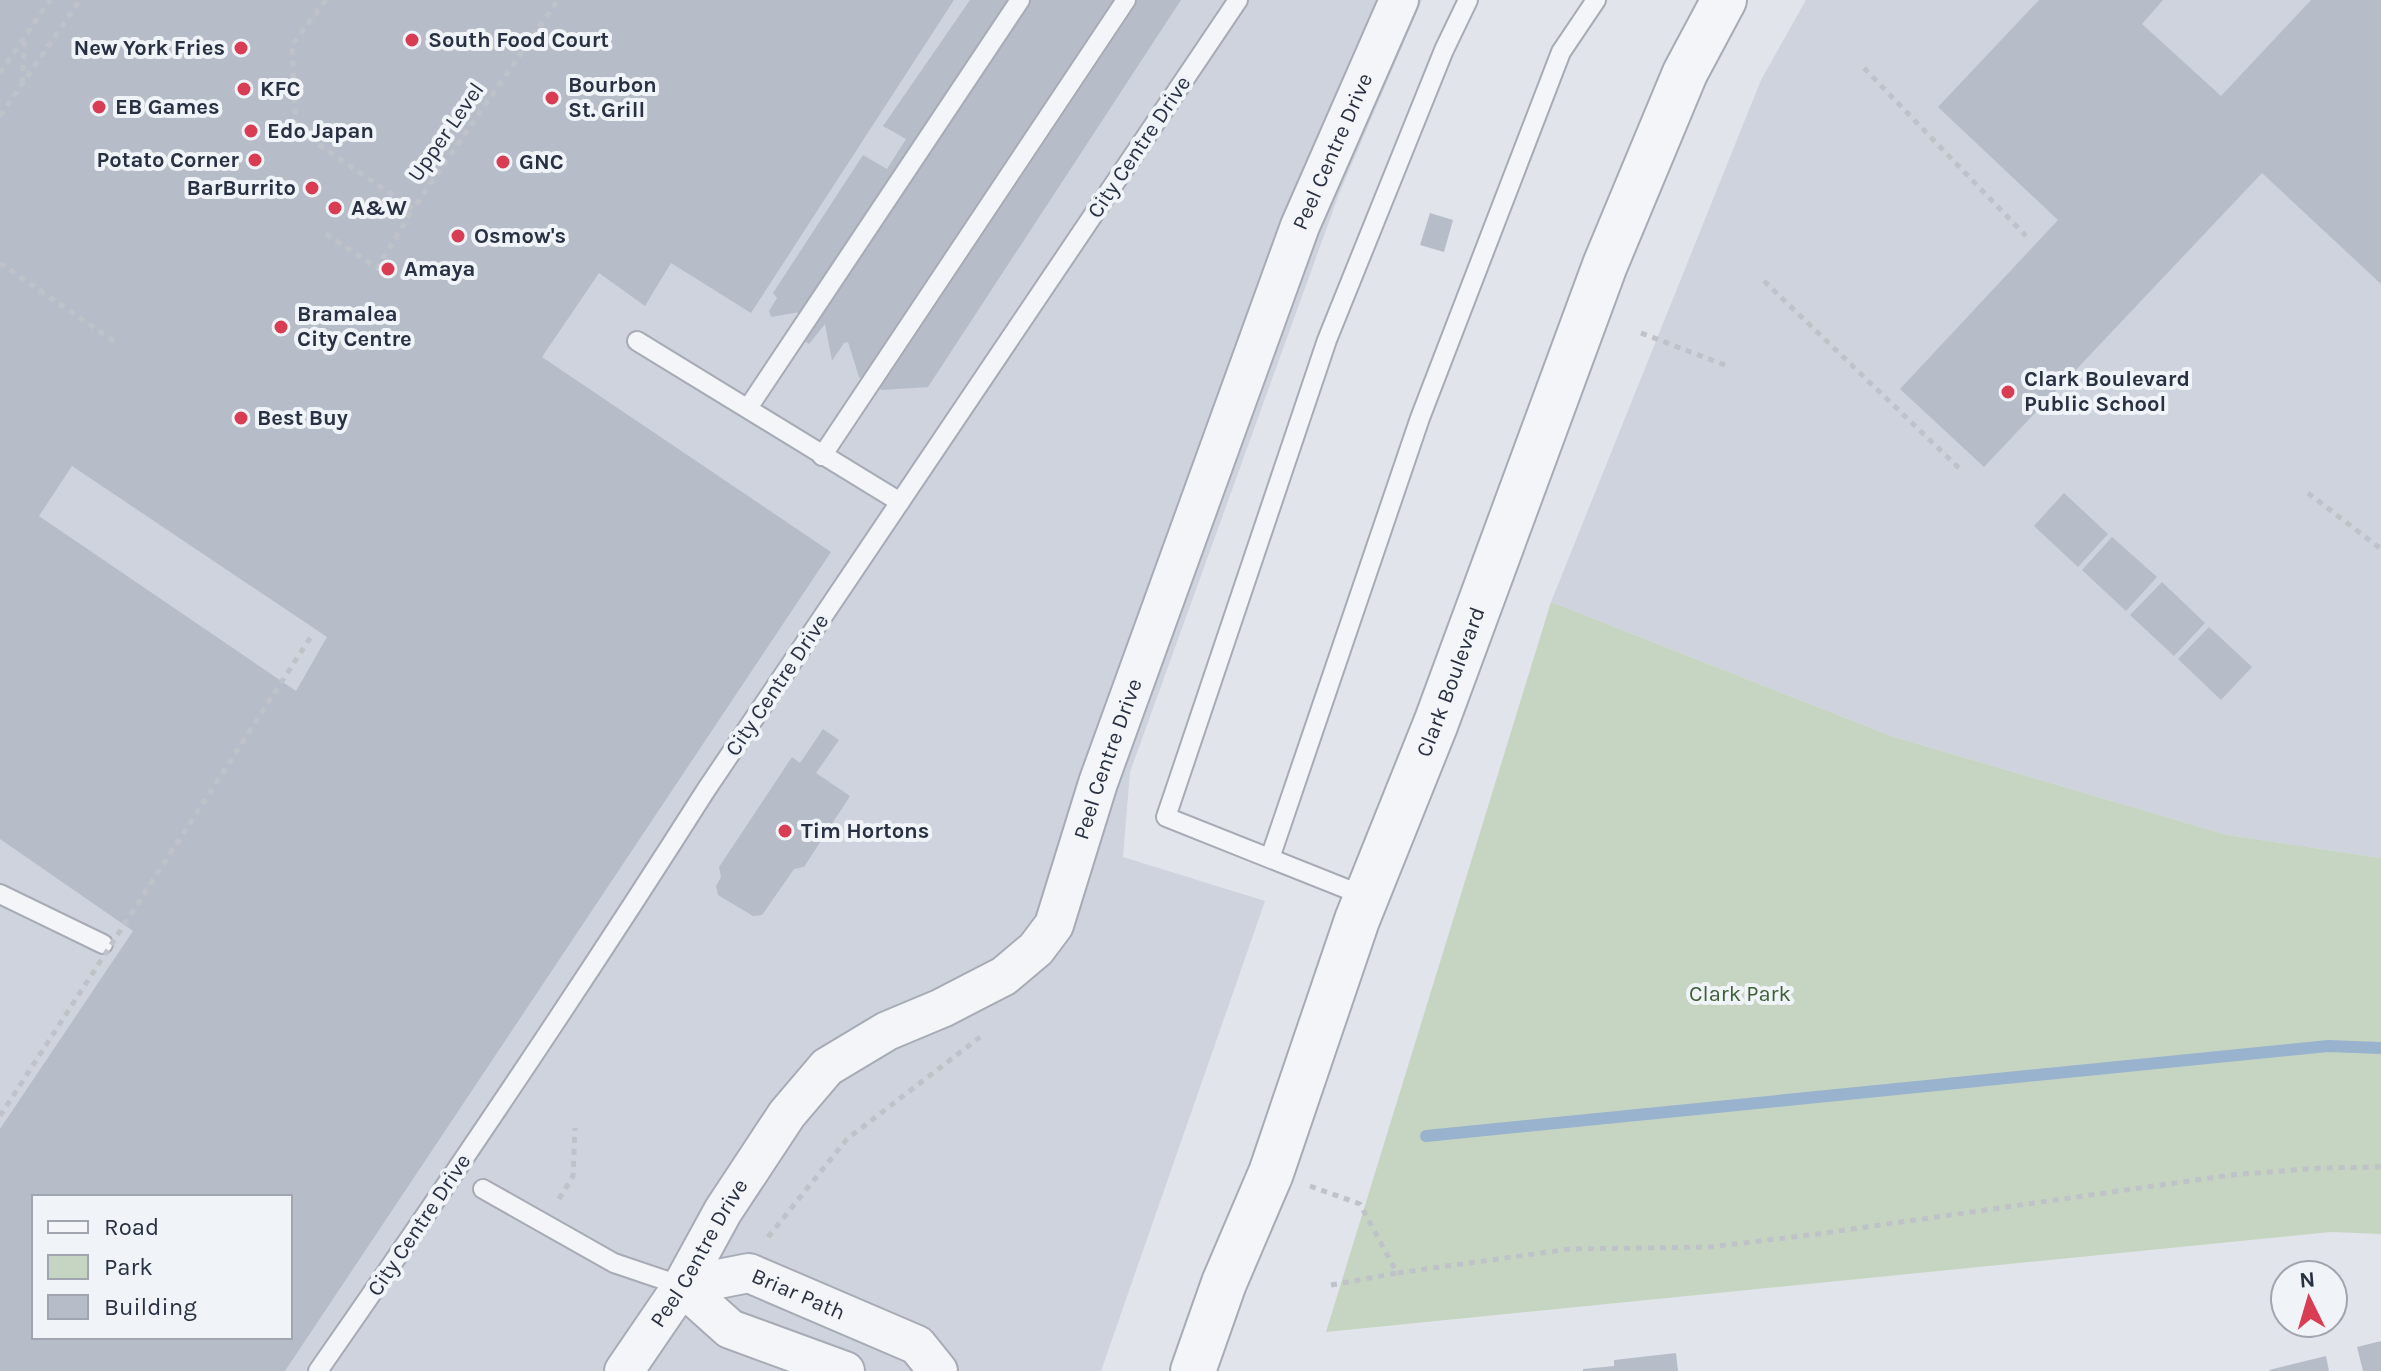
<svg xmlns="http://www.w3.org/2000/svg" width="2381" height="1371" viewBox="0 0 2381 1371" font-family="Karla,sans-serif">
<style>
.built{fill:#ced3dd;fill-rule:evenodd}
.green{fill:#c6d5c1}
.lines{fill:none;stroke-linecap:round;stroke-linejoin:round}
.stream{stroke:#99b2cd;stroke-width:12}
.building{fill:#b7bdc8;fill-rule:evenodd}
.service-casing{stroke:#a6abb5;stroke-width:22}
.minor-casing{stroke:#a6abb5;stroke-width:42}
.tertiary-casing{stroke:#a6abb5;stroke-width:48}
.path{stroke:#bfc2c9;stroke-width:5;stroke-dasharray:6 6;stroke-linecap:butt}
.service{stroke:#f4f5f8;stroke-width:18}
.minor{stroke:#f4f5f8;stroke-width:38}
.tertiary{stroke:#f4f5f8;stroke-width:44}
.path-bridge{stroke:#bfc2c9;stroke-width:5;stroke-dasharray:6 6;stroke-linecap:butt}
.poi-dot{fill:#d83d53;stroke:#f0f3f8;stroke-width:3}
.labels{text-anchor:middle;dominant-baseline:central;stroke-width:8;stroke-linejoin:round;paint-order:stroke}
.poi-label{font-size:22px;font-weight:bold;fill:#283143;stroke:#f0f3f8;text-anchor:start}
.street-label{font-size:22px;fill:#283143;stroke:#f0f3f8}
.park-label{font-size:22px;fill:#3c6034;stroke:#f0f3f8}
</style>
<rect width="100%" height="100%" fill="#e1e4ea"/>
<g class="built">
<path d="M0,0H1422L1339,194L1130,772L1123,857L1265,901L1101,1371H0ZM34,1197H290V1337H34Z"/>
<polygon points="1806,0 2381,0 2381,858 2227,835 1891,736 1551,602 1761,80"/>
</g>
<polygon class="green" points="1551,602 1891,736 2227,835 2381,858 2381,1234 2330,1232 1326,1332"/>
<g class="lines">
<polyline class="stream" points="1426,1136 2328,1046 2381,1048"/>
</g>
<g class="building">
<path d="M0,0H954L751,313L671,263L645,306L599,273L542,357L831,552L285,1371H0V1129L133,931L0,839ZM72,466L327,637L296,691L39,516ZM34,1197H290V1337H34Z"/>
<polygon points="970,0 1181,0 928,387 882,390 859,377 848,342 844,343 832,361 825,324 809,344 790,330 800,312 771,317 769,311 777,298 773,293 863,155 887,169 906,139 883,126"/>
<polygon points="2039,0 2163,0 2142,24 2221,96 2311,0 2381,0 2381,284 2262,173 1984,467 1900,389 2058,220 1938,107"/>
<polygon points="1430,213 1453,220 1444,252 1420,245"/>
<polygon points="2064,493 2108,534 2078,567 2034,526"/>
<polygon points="2112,537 2157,577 2126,611 2082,570"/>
<polygon points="2162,582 2205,623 2174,656 2130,615"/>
<polygon points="2209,627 2252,667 2221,700 2178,659"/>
<polygon points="823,729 839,740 816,773 850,796 804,867 794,869 762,915 753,916 718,895 716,886 721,877 719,867 792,757 800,763"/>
<polygon points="2381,1341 2381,1371 2363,1371 2357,1347"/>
<polygon points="1676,1353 1678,1371 1583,1371 1583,1369 1614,1366 1614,1360"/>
<polygon points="2326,1356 2329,1371 2270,1371 2269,1370"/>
</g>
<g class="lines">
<g class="service-casing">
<g id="service">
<polyline points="637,341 900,502"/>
<polyline points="748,408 1020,0"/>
<polyline points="822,456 1126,0"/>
<polyline points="1270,858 1420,418 1561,52 1596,0"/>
<polyline points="0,894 103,944"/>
<polyline points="1367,897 1166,817 1327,340 1444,50 1468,0"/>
<polyline points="483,1189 614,1263 682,1286"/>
<path d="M318,1371C451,1180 581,987 706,790L1238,0"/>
</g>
</g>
<g class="minor-casing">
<g id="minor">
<path id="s1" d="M682,1286L749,1273L917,1345L938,1371"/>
<polyline points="682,1286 730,1329 845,1371"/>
<path id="s2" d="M624,1371L682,1286L723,1211L787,1114L827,1067L887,1031L942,1008L1004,976L1036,949L1054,925L1098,783L1300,226L1399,0"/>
</g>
</g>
<g class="tertiary-casing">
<g id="tertiary">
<path id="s3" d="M1193,1371L1224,1283L1271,1173L1357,920L1436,723L1605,265L1685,73L1724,0"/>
</g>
</g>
<g class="path">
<polyline points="326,0 292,45 296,129 413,209 558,0"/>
<polyline points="1864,68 2026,236"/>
<polyline points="0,73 50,0"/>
<polyline points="22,83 25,37"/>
<polyline points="0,116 80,0"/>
<polyline points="326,234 377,268 413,209"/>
<polyline points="0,263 118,344"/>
<polyline points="1764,281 1960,469"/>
<polyline points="1641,333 1730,367"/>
<polyline points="2308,493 2381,549"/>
<polyline points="1310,1186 1360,1204 1397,1273 1570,1249 1710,1247 1810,1235 2231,1175 2320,1168 2381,1167"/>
<polyline points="559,1199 573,1176 575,1128"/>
<polyline points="768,1237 847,1139 980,1037"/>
<polyline points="1331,1285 1397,1273"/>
</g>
<use href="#service" class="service"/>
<use href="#minor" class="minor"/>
<use href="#tertiary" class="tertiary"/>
<polyline class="path-bridge" points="0,1116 312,635"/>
</g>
<g class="poi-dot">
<circle cx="412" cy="40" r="8"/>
<circle cx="241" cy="48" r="8"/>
<circle cx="244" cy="89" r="8"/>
<circle cx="552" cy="98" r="8"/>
<circle cx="99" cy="107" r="8"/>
<circle cx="251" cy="131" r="8"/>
<circle cx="255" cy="160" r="8"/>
<circle cx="503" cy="162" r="8"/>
<circle cx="312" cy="188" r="8"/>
<circle cx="335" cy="208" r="8"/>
<circle cx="458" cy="236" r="8"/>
<circle cx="388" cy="269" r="8"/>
<circle cx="281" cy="327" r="8"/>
<circle cx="2008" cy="392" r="8"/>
<circle cx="241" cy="418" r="8"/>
<circle cx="785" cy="831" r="8"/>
</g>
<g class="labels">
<g class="poi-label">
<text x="428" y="40">South Food Court</text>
<text x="225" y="48" text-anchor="end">New York Fries</text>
<text x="568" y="85">Bourbon<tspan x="568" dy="25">St. Grill</tspan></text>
<text x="260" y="89">KFC</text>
<text x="115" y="107">EB Games</text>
<text x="267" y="131">Edo Japan</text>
<text x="239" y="160" text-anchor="end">Potato Corner</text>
<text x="519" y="162">GNC</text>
<text x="296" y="188" text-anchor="end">BarBurrito</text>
<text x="351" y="208">A&amp;W</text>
<text x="474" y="236">Osmow's</text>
<text x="404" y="269">Amaya</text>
<text x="297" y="314">Bramalea<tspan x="297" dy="25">City Centre</tspan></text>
<text x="2024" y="379">Clark Boulevard<tspan x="2024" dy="25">Public School</tspan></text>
<text x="257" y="418">Best Buy</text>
<text x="801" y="831">Tim Hortons</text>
</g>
<g class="street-label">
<text transform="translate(446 132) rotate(-55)">Upper Level</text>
<text transform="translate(1139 147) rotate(-56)">City Centre Drive</text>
<text stroke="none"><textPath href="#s2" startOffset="1460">Peel Centre Drive</textPath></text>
<text stroke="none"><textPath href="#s3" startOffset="736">Clark Boulevard</textPath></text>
<text transform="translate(777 685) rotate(-56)">City Centre Drive</text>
<text stroke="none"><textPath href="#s2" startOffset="812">Peel Centre Drive</textPath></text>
<text transform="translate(419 1225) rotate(-56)">City Centre Drive</text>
<text stroke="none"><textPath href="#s2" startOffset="140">Peel Centre Drive</textPath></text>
<text stroke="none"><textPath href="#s1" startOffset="122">Briar Path</textPath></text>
</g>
<g class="park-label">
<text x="1740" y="994">Clark Park</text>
</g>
</g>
<rect x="32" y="1195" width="260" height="144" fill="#f0f3f8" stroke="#a0a5b0" stroke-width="2"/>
<rect x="48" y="1221" width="40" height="12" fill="#f4f5f8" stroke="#a0a5b0" stroke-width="2"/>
<text x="104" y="1235" font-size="24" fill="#283143">Road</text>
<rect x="48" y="1255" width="40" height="24" fill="#c6d5c1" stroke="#a0a5b0" stroke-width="2"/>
<text x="104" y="1275" font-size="24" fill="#283143">Park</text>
<rect x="48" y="1295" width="40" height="24" fill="#b7bdc8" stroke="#a0a5b0" stroke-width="2"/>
<text x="104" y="1315" font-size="24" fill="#283143">Building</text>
<g transform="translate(2309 1299) rotate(355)"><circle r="38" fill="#f0f3f8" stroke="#a0a5b0" stroke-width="2"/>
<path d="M0-6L14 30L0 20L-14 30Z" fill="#d83d53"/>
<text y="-12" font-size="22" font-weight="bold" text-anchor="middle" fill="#283143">N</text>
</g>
</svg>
